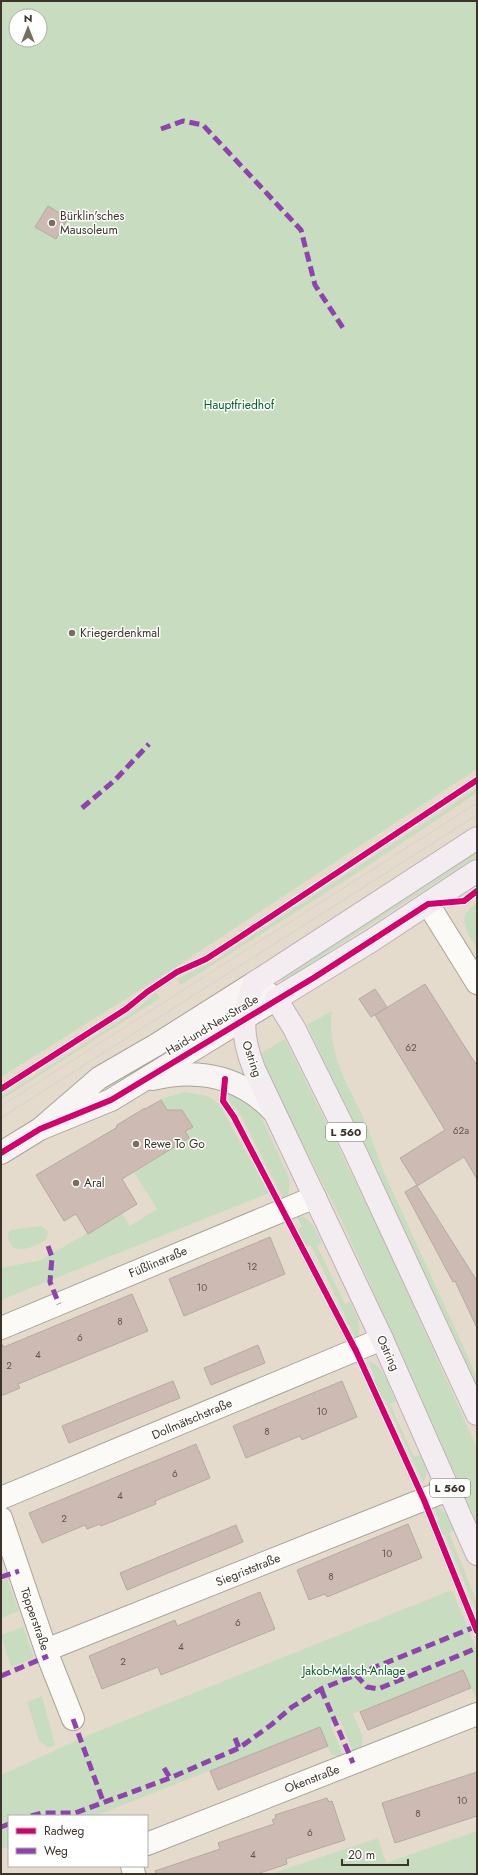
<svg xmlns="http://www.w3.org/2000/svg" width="478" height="1875" viewBox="0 0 478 1875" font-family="Jost,sans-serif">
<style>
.green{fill:#c8ddbf;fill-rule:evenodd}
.building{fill:#cdbbb3;stroke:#b4aaa3}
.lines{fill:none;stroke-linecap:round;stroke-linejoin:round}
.minor-casing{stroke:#aaa398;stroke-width:24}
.secondary-casing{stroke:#aaa398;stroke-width:24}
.primary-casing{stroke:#beb1b4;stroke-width:24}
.minor{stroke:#fbfaf7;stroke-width:22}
.secondary{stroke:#f8f4f4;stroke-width:22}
.primary{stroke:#f3edf1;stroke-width:22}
.tram{stroke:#d6d3cf;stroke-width:1}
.quiet{stroke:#8e44ad;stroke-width:5;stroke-dasharray:10 5;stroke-linecap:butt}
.cycleway-casing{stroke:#fff;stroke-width:8}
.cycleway{stroke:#d6006c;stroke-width:6}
.poi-dot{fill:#776e63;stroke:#fff;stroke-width:1.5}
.labels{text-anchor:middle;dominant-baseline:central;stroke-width:3;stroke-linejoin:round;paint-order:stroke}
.number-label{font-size:10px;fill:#60564c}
.shield{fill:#fff;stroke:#76716a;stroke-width:1}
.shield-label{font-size:11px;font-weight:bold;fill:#3c342a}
.poi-label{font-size:12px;fill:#3c342a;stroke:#fff;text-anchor:start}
.park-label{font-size:12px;fill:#025e1d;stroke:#fff}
.street-label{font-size:12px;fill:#3c342a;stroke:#fff}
</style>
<rect width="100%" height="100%" fill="#e4dbcc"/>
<g class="green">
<path d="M1,1H477V769L156,980L1,1077ZM16,16H40V40H16Z"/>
<polygon points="477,788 477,793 360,871 181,985 177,979 214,961"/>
<polygon points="477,851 477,856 282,982 280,979 283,977 442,876"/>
<path d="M477,903V948C466,930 455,918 477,903Z"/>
<polygon points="156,992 160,998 1,1100 1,1097 132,1013"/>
<path d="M332,1011C327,1054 347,1082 364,1119C371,1136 376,1153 383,1170C414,1239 446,1308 477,1377V1388L452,1331L307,1025Z"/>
<polygon points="193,1030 196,1035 141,1069 136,1069"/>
<polygon points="285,1039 382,1236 477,1448 477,1523 341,1219 258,1055"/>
<polygon points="228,1091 247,1102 260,1114 290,1180 288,1196 284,1200 240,1114 229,1101"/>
<polygon points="185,1092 208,1096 219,1104 269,1193 1,1300 1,1268 41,1260 122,1213 130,1226 157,1209 134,1172 186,1140 160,1099"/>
<path d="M296,1215C311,1216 316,1231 322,1243L317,1246L345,1304L350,1302C356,1314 364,1327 356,1339L311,1245L306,1247L297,1229L302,1227Z"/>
<path d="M40,1226L48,1231L46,1240C31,1248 9,1259 8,1233L11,1230Z"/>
<path d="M368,1361C384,1365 389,1387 396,1401L390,1404L414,1457L421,1455C425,1464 430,1473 423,1482L384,1398L380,1399L371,1380L375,1378Z"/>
<path d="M433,1506C446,1507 449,1520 454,1531L449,1533L477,1602V1614L445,1535L440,1536L434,1522L439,1520Z"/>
<polygon points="7,1579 19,1611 1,1618 1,1581"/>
<polygon points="452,1590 477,1650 477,1700 463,1670 353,1714 363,1738 361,1749 353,1752 340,1720 330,1723 343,1756 340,1757 331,1754 320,1727 95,1816 9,1816 9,1847 1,1849 1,1775 89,1735"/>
<polygon points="23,1627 34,1658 11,1667 1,1635"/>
<polygon points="42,1696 55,1745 48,1748 39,1740 27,1702"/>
<polygon points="477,1831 477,1874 270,1874 378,1838 386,1863"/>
</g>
<g class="building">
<polygon points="48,206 68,218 56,239 35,227"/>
<polygon points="425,984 477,1066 477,1179 464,1157 417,1186 477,1281 477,1328 455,1281 453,1282 405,1192 417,1185 400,1158 445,1130 375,1015"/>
<polygon points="375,989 387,1007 371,1017 359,999"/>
<polygon points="161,1100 167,1110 182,1110 193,1127 185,1131 189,1138 122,1179 137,1204 88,1234 76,1214 64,1221 36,1175 116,1128 117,1125 145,1108 145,1109"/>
<polygon points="270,1237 285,1274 184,1316 169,1279"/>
<polygon points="132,1294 148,1331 18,1384 20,1388 1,1396 1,1343 4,1347"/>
<polygon points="258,1345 265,1363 211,1385 204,1368"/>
<polygon points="173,1381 180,1398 69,1443 62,1426"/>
<polygon points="342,1381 357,1417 302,1440 300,1436 246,1458 233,1426"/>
<polygon points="196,1444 210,1478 155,1501 156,1504 101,1526 100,1524 87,1529 85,1525 42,1543 29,1513"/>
<polygon points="408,1524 422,1558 327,1597 325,1594 309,1600 297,1570"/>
<polygon points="236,1525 243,1542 127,1590 120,1573"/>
<polygon points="260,1592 275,1629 161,1675 158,1667 102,1689 89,1656 175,1620 177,1626"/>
<polygon points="463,1670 471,1688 368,1730 360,1712"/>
<polygon points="320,1727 328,1746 218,1790 210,1771"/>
<polygon points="477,1772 477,1816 395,1843 382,1803"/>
<polygon points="327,1798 329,1802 332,1801 345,1840 286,1859 287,1864 257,1874 156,1874 155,1871 220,1849 218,1843 274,1824 272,1820 276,1818 275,1815"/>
</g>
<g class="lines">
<g class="minor-casing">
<g id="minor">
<polyline points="428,904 477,983"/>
<polyline points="1,1328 315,1197"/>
<polyline points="1,1498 382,1339"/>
<polyline points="1,1518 48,1656 73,1719"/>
<polyline points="46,1650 450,1489"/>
<polyline points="147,1844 477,1714"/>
<polyline points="132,1866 134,1874"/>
</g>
</g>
<g class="secondary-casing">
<g id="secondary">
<path d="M152,1079C198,1068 240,1076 273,1111"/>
<polyline points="1,1153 40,1129 99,1078 156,1045 254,983 276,999 111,1100 40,1129"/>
</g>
</g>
<g class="primary-casing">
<g id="primary">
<path d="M477,838L254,983C241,1016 241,1035 254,1069L382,1339L477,1554"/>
<polyline points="477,871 371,941 276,999 294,1028 354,1149 477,1414"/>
</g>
</g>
<use href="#minor" class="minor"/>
<use href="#secondary" class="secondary"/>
<use href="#primary" class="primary"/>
<g class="tram">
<polyline points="1,1106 477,803"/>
<polyline points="1,1118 477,815"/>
</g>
<g class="quiet">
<polyline points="161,129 183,121 203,125 301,230 315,285 345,331"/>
<polyline points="476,644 477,644"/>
<polyline points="82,808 115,780 149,744"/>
<polyline points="48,1246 52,1257 50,1282 59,1304"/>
<polyline points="1,1577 19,1571"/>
<polyline points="356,1675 367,1687 378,1689 477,1648"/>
<polyline points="1,1676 48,1656"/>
<polyline points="321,1689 353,1763"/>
<polyline points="73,1719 103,1801"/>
<polyline points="235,1738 239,1748"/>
<polyline points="164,1768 170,1778"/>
<polyline points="31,1816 42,1813 75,1813 170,1778 239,1748 271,1725 292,1707 321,1689 477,1626"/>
<polyline points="1,1827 9,1824"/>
</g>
<g class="cycleway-casing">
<g id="cycleway">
<polyline points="225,1079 223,1101 234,1117 356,1351 424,1500 477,1631"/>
<polyline points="1,1089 126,1009 147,992 177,972 206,959 234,941 477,780"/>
<polyline points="1,1153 40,1129 111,1100 315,977 428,904 464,901 477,891"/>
</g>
</g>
<use href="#cycleway" class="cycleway"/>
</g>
<g class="poi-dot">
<circle cx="52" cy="223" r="4"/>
<circle cx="72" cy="633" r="4"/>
<circle cx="136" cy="1144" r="4"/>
<circle cx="76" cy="1183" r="4"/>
</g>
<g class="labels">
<g class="number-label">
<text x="411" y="1047">62</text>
<text x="461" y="1130">62a</text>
<text x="252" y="1266">12</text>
<text x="202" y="1287">10</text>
<text x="120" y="1321">8</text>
<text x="80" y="1337">6</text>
<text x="38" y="1354">4</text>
<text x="9" y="1365">2</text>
<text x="322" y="1411">10</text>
<text x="267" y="1431">8</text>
<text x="175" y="1473">6</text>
<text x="120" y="1495">4</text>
<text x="64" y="1518">2</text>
<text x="387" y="1553">10</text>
<text x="331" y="1576">8</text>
<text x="238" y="1622">6</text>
<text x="181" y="1646">4</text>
<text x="123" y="1661">2</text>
<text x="462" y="1800">10</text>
<text x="418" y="1813">8</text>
<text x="310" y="1832">6</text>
<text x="253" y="1854">4</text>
</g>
<g class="shield">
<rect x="326" y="1123" width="40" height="18" rx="3"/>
<rect x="430" y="1479" width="40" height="18" rx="3"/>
</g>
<g class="shield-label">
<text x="346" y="1132">L 560</text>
<text x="450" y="1488">L 560</text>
</g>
<g class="poi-label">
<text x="60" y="216">Bürklin'sches<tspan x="60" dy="14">Mausoleum</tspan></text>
<text x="80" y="633">Kriegerdenkmal</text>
<text x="144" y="1144">Rewe To Go</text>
<text x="84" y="1183">Aral</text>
</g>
<g class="park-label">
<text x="239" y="405">Hauptfriedhof</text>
<text x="354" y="1671">Jakob-Malsch-Anlage</text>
</g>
<g class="street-label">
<text transform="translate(212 1025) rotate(-31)">Haid-und-Neu-Straße</text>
<text transform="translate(252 1059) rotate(71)">Ostring</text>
<text transform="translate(158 1262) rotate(-23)">Füßlinstraße</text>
<text transform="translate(388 1353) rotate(65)">Ostring</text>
<text transform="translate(192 1419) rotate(-23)">Dollmätschstraße</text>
<text transform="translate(248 1570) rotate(-22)">Siegriststraße</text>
<text transform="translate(35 1619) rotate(71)">Töpperstraße</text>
<text transform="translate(312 1779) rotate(-21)">Okenstraße</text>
</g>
</g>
<rect width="478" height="1875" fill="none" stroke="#3c342a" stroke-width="4"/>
<rect x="8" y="1815" width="140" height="52" fill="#ffffff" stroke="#b1aeaa"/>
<rect x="16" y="1828" width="20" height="6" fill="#d6006c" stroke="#b1aeaa"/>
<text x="44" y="1835" font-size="12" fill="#3c342a">Radweg</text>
<rect x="16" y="1848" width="20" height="6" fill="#8e44ad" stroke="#b1aeaa"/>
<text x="44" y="1855" font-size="12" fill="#3c342a">Weg</text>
<g transform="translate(28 28)"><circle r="19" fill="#ffffff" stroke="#b1aeaa"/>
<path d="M0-3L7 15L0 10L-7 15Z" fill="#776e63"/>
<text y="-6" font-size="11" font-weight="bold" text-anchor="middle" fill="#3c342a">N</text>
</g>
<path d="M342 1859v6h66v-6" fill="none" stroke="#3c342a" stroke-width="2"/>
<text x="348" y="1859" font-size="12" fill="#3c342a" stroke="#ffffff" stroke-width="3" paint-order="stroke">20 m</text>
</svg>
